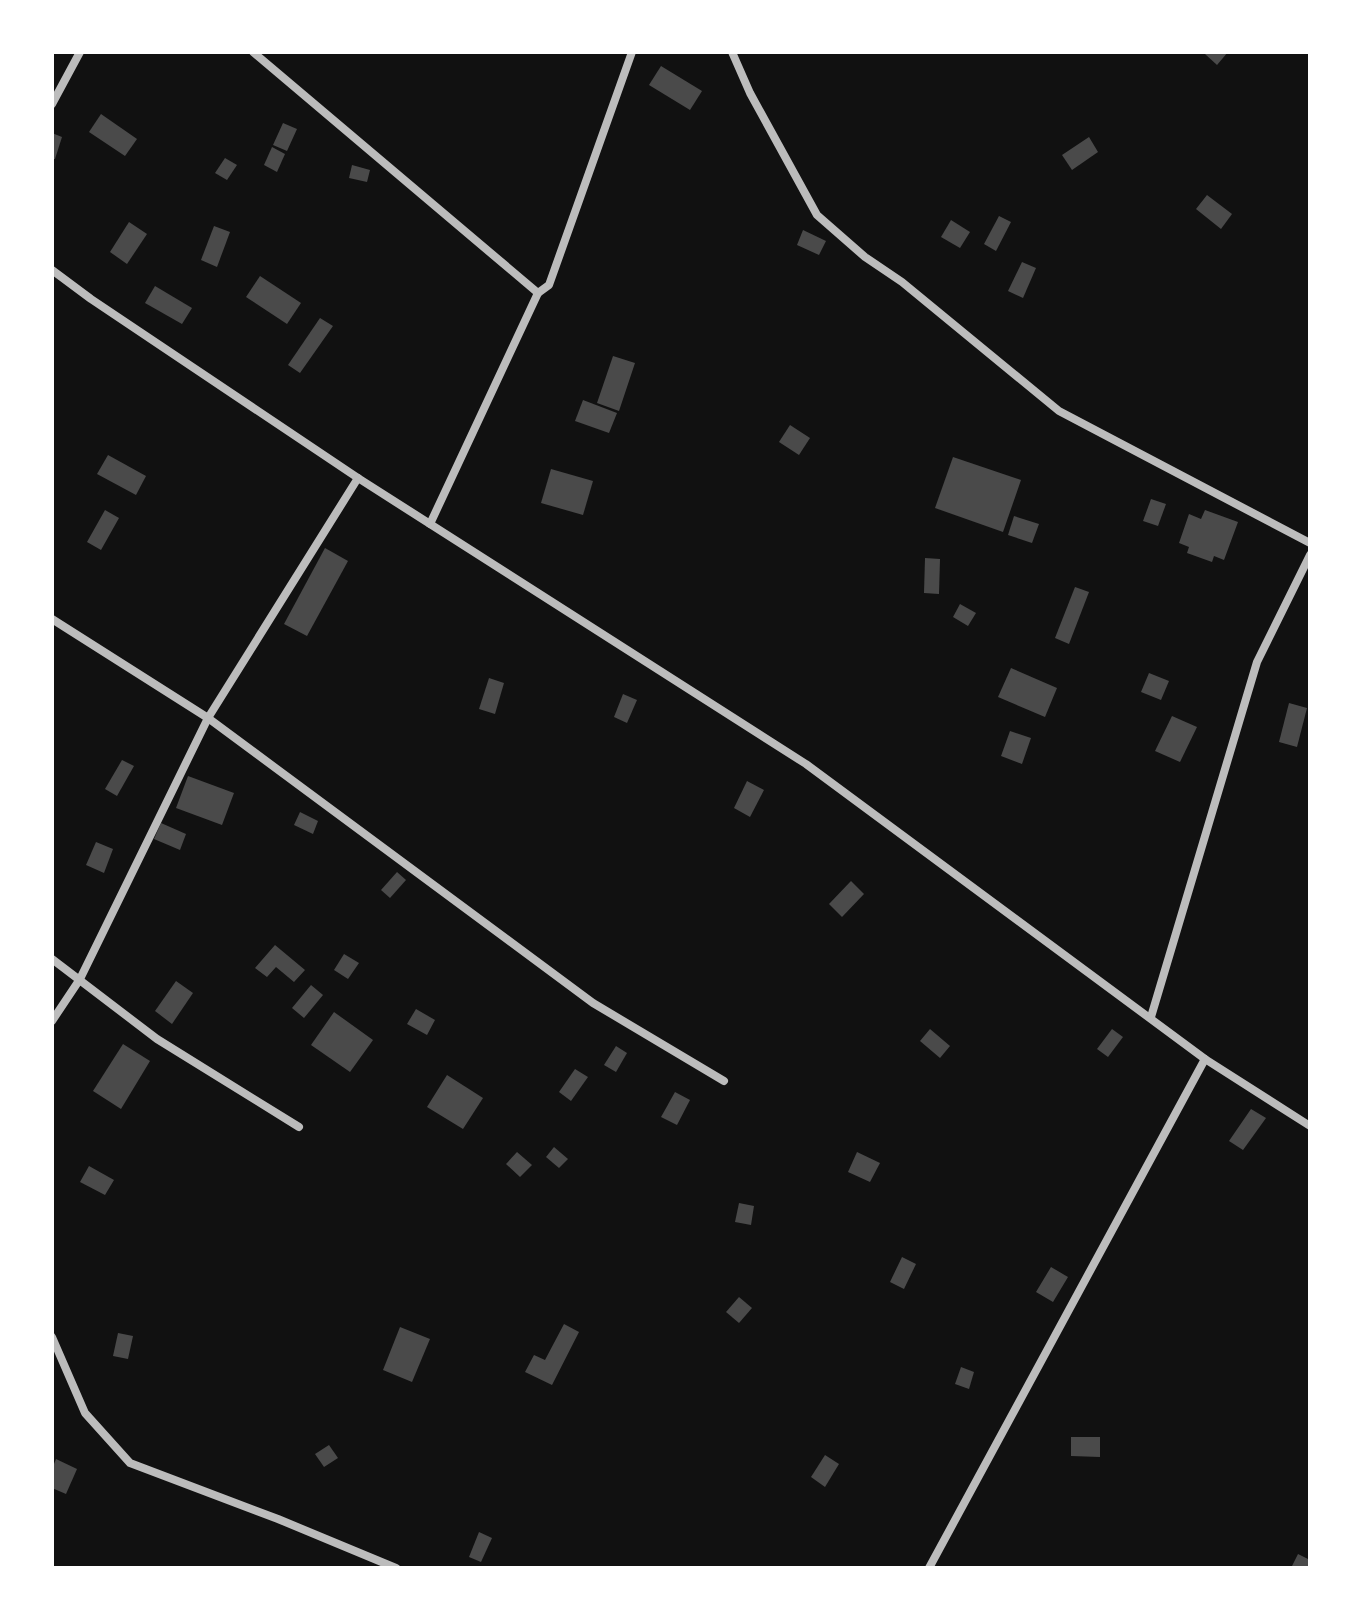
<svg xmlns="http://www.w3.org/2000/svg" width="1362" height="1620" viewBox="0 0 1362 1620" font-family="Montserrat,sans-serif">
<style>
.building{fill:#4a4a4a}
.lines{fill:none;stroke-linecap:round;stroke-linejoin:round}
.minor{stroke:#bcbcbc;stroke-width:8}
</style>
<rect width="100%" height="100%" fill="#111"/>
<g class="building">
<polygon points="1207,52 1228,52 1217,65 1205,54"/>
<polygon points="661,66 702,91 690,110 649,85"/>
<polygon points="101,114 137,139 125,156 89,132"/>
<polygon points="283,123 297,129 287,151 273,145"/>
<polygon points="52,133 62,137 55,159 52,159"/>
<polygon points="1089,137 1098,152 1072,170 1062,155"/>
<polygon points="272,147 285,154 277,172 264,165"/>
<polygon points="225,158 237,165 227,180 215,173"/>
<polygon points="352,165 370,170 367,182 349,178"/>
<polygon points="1207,195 1232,214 1221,229 1196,209"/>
<polygon points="999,216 1011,222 996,251 984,244"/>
<polygon points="951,220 970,232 960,248 941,237"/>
<polygon points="129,222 147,234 127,264 110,252"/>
<polygon points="214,226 230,232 217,267 201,260"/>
<polygon points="803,230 826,241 819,255 797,245"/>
<polygon points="1022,262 1036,268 1023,298 1008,291"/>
<polygon points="260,276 301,303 287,324 246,297"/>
<polygon points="155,286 192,308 182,324 145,303"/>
<polygon points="320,318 333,326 300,373 288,365"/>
<polygon points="613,356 635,363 619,411 597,403"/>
<polygon points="583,400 617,413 609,433 575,421"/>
<polygon points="790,425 810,438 799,455 779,442"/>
<polygon points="108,455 146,476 136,495 97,474"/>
<polygon points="953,457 1021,480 1003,532 935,508"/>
<polygon points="551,469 593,481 583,515 541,503"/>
<polygon points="1151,499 1166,504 1158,526 1143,521"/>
<polygon points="105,510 119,518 101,550 87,542"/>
<polygon points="1205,510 1238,522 1224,560 1214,556 1212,562 1187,553 1189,547 1179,543 1189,514 1201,519"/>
<polygon points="1014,516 1039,524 1032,543 1008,535"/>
<polygon points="325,548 348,561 307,636 284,624"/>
<polygon points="925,558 940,559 939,594 924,593"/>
<polygon points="1075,587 1089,592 1069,644 1055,638"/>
<polygon points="960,604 976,613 968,626 953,617"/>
<polygon points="1011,668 1057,688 1045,717 998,697"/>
<polygon points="1149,673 1169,681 1161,700 1141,692"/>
<polygon points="489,678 504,683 495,714 479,709"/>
<polygon points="623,694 637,700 627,723 614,717"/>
<polygon points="1289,703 1307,708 1297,747 1279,742"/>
<polygon points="1172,716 1197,727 1180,762 1155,751"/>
<polygon points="1010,731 1031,738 1022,764 1001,756"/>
<polygon points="122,760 134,766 117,796 105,789"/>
<polygon points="188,776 234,793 222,825 176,808"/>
<polygon points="747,781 764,790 750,817 734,808"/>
<polygon points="300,812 318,821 313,834 294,825"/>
<polygon points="161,823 186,834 180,850 154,839"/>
<polygon points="96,842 113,849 104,873 86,865"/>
<polygon points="397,872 406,880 390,898 381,890"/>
<polygon points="851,881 864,894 842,917 829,904"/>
<polygon points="275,945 305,970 294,982 276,967 267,977 255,968"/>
<polygon points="344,954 359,963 348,979 334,970"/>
<polygon points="176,981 193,993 172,1024 155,1011"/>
<polygon points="311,985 323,995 304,1018 292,1008"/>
<polygon points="416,1009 435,1020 427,1035 407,1024"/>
<polygon points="334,1012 373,1040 350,1072 311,1045"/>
<polygon points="930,1029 950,1046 940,1058 920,1041"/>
<polygon points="1112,1029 1123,1037 1108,1057 1097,1049"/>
<polygon points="123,1044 150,1061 121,1109 93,1091"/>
<polygon points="616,1046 627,1053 616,1072 604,1065"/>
<polygon points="575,1069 588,1077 571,1101 559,1092"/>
<polygon points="447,1075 483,1098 463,1129 427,1107"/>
<polygon points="675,1092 690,1100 677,1125 661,1117"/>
<polygon points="1251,1109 1266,1118 1243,1150 1229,1141"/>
<polygon points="554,1147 568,1159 559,1168 546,1157"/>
<polygon points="517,1152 532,1165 520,1177 506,1164"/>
<polygon points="857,1152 880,1163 870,1182 848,1172"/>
<polygon points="89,1166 114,1180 105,1195 80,1182"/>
<polygon points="739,1203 754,1206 751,1225 735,1222"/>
<polygon points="902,1257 916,1264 904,1289 890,1282"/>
<polygon points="1051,1267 1068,1277 1053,1302 1036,1292"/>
<polygon points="739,1297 752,1308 739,1323 726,1312"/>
<polygon points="564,1324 579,1332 552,1385 525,1372 534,1355 545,1360"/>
<polygon points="400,1327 430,1339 412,1382 383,1370"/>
<polygon points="118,1333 133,1336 128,1359 113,1356"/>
<polygon points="961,1367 974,1372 969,1389 955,1384"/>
<polygon points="1071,1437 1100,1437 1100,1457 1071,1456"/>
<polygon points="329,1445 338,1458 324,1467 315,1454"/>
<polygon points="825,1455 839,1464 825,1487 811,1477"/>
<polygon points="56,1459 77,1469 66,1494 52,1488 52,1469"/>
<polygon points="479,1532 492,1538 481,1562 469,1557"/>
<polygon points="1298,1554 1310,1560 1310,1568 1291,1568"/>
</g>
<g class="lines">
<g class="minor">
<polyline points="253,52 538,293 549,285 632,52"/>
<polyline points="732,52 750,93 817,215 865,257 902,282 1059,411 1310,543"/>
<polyline points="52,104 80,52"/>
<polyline points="52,270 91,299 358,478 806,764 1205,1059 1310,1126"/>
<polyline points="430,524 538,293"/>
<polyline points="52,619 208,718 593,1003 724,1081"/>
<polyline points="52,959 157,1039 299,1127"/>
<polyline points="1151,1017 1257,662 1310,555"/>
<polyline points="52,1021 80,979 208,718 358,478"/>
<polyline points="52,1337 85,1413 130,1463 278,1519 396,1568"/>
<polyline points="929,1568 1205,1059"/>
</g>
</g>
<rect width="1362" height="1620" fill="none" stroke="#ffffff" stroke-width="108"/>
</svg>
